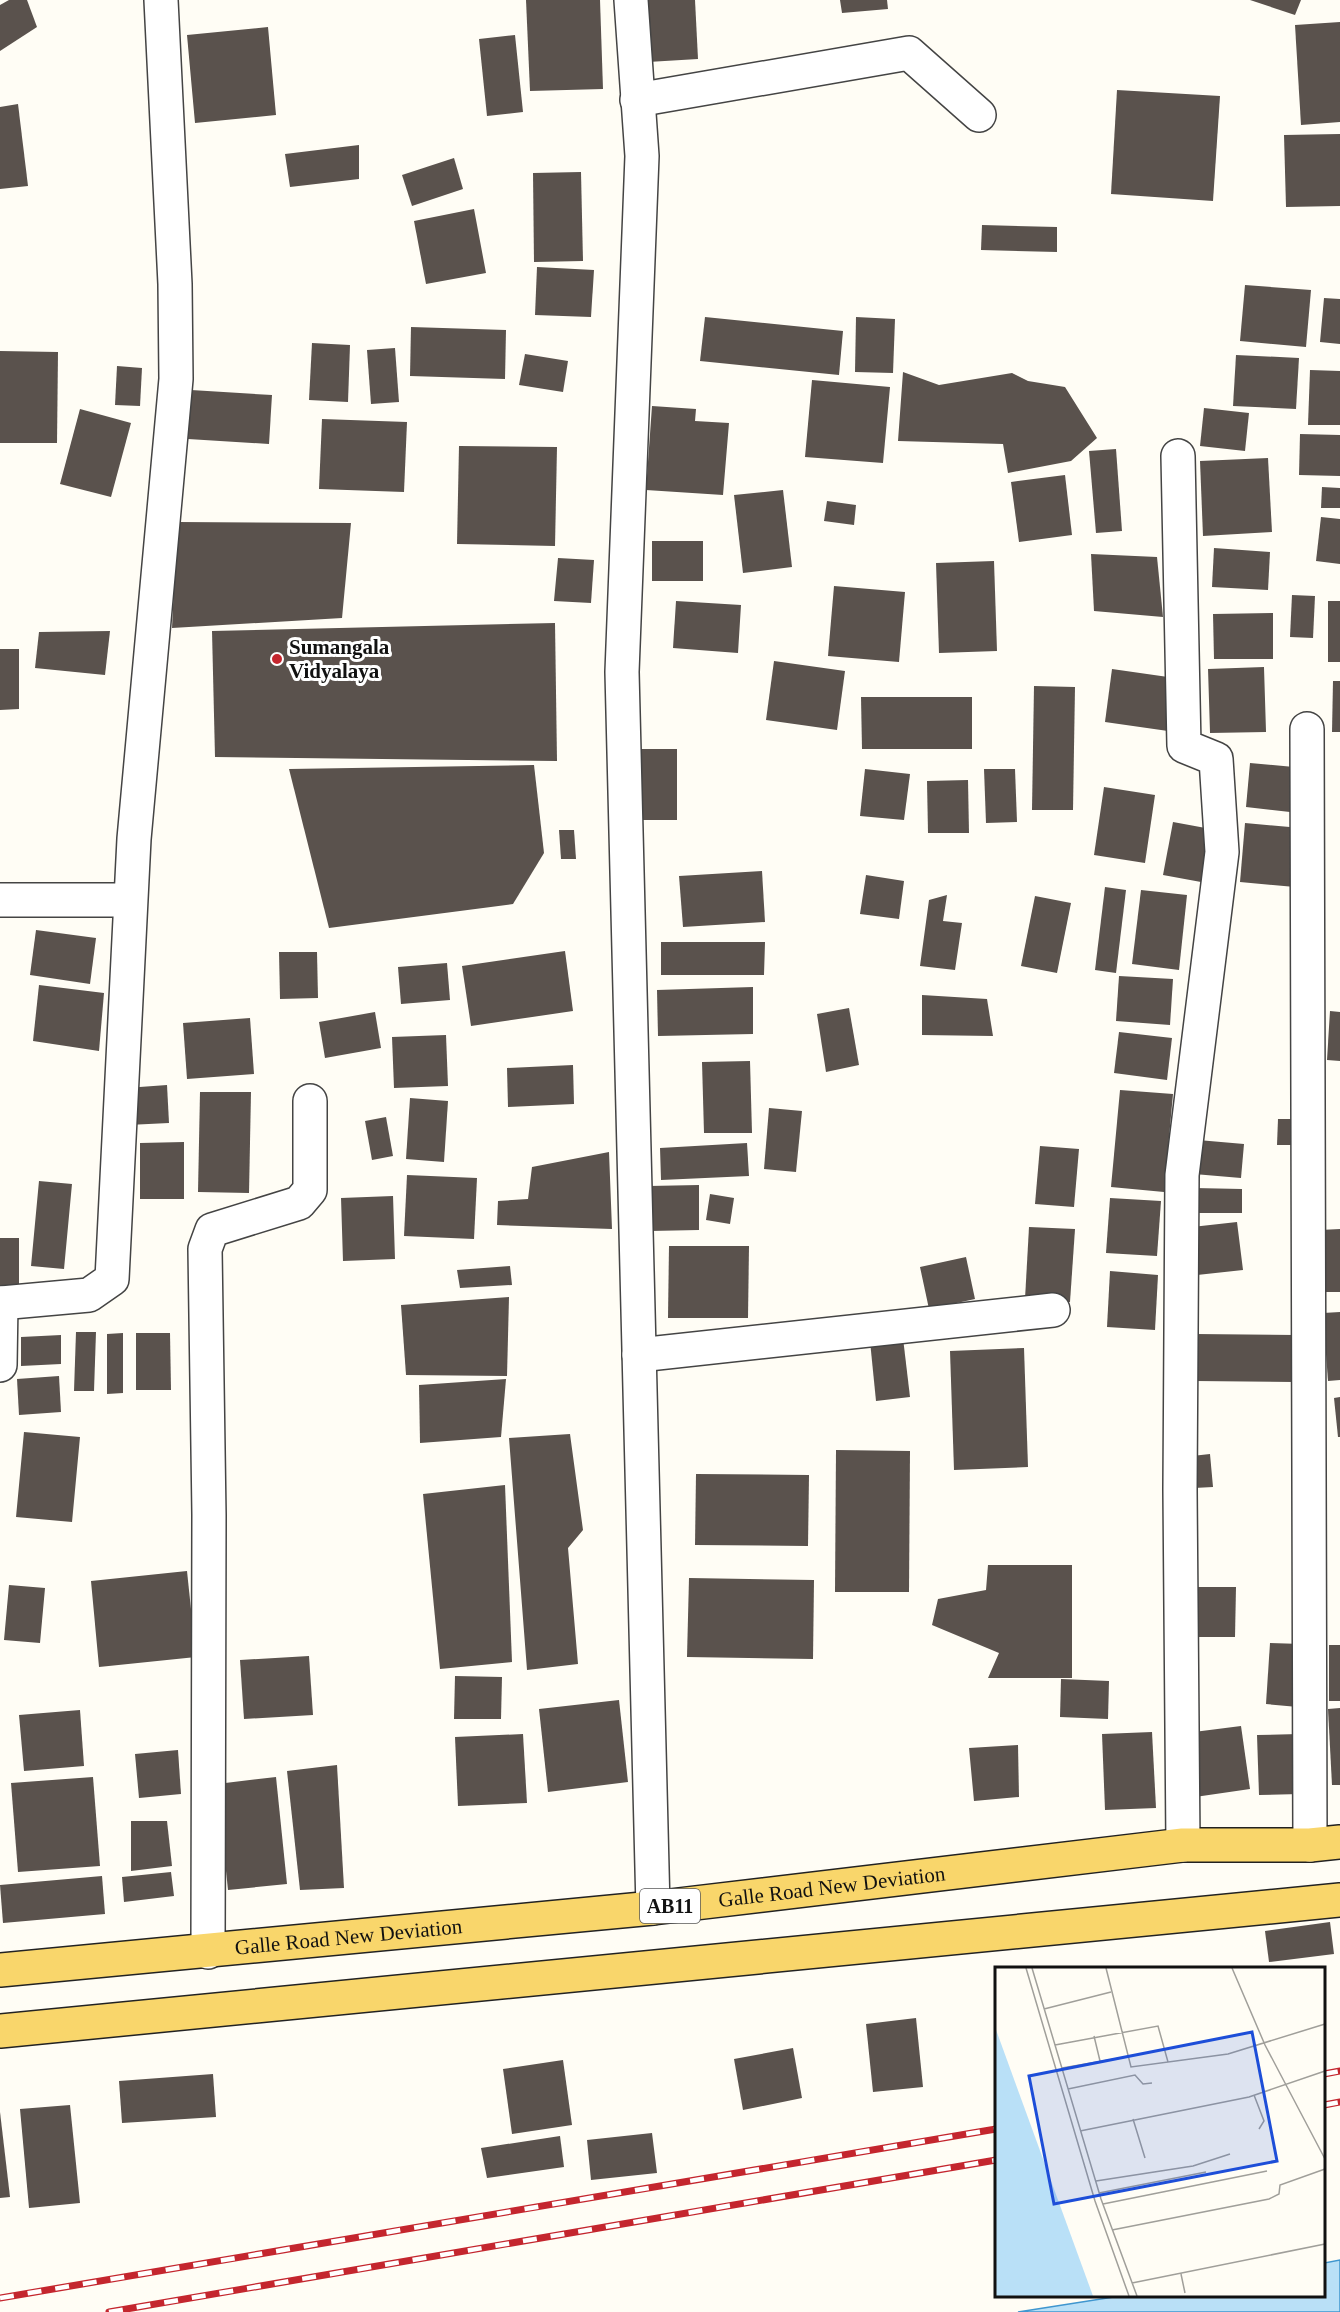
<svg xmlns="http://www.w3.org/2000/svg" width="1340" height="2312" viewBox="0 0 1340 2312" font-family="'Times New Roman',serif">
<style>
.water{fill:#b9e0f7;stroke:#3f96cf;stroke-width:1.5}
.building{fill:#5a524d}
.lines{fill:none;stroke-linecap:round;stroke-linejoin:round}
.street-casing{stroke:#444;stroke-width:36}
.primary-casing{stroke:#222;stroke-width:36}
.street{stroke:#fff;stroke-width:33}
.primary{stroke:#f9d66b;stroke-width:33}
.rail-casing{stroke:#c4262e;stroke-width:7}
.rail{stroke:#fff;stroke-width:4.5;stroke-dasharray:14;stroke-linecap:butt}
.poi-dot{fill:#c4262e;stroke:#fff;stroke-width:2}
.labels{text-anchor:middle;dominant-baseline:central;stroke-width:6;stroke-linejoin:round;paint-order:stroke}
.shield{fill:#fff;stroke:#585858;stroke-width:1.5}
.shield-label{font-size:20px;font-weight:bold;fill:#111}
.poi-label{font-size:21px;font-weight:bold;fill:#111;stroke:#fff;text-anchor:start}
.street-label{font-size:21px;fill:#111;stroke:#fff}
.inset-road{fill:none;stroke:#a09f9a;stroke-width:1.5}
.view{fill:#1d4ed8;fill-opacity:0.15;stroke:#1d4ed8;stroke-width:3}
.inset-edge{fill:none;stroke:#111;stroke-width:3}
</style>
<rect width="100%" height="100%" fill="#fffdf5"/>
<polygon class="water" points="1340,2260 1340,2312 1018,2312 1120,2296 1324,2296 1324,2263"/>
<g class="building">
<polygon points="9,0 27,0 37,27 0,51 0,5"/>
<polygon points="526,0 600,0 603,89 530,91"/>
<polygon points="644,0 695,0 698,59 648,62"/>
<polygon points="840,0 887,0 888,9 842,13"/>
<polygon points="1250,0 1301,0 1295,15"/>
<polygon points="1340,22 1340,122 1301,125 1295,25"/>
<polygon points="268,27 276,115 195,123 187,35"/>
<polygon points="515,35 523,112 487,116 479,39"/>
<polygon points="1117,90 1220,96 1213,201 1111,194"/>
<polygon points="18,104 28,186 0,189 0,107"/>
<polygon points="1340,134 1340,206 1286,207 1284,135"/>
<polygon points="359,145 359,179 290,187 285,154"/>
<polygon points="454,158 463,189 412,206 402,175"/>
<polygon points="581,172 583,261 534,262 533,173"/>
<polygon points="474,209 486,273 426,284 414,221"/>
<polygon points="982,225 1057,227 1057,252 981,250"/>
<polygon points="537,267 594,270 591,317 535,315"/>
<polygon points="1245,285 1311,290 1306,347 1240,341"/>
<polygon points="1324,298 1340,299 1340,344 1320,342"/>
<polygon points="705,317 843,331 839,375 700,361"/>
<polygon points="856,317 895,319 893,373 855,372"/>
<polygon points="411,327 506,330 505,379 410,376"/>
<polygon points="312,343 350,345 348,402 309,400"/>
<polygon points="395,348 399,402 371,404 367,350"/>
<polygon points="0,351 58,352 57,443 0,443"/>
<polygon points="525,354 568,361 563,392 519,385"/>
<polygon points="1236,355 1299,358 1296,409 1233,406"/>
<polygon points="117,366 142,368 140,406 115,405"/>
<polygon points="1310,370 1340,371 1340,425 1308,425"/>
<polygon points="903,372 939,385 1012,373 1028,381 1065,387 1097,438 1071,461 1008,473 1003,444 898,441"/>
<polygon points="812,380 890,387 883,463 805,457"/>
<polygon points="191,390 272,395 269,444 188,439"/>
<polygon points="652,406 696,409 695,421 729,423 723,495 646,490"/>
<polygon points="1204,408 1249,413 1245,451 1200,446"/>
<polygon points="80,409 131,423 111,497 60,484"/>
<polygon points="322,419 407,422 404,492 319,489"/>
<polygon points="1300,434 1340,435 1340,476 1299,475"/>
<polygon points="459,446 557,447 555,546 457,544"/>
<polygon points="1116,449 1122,531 1096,533 1089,451"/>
<polygon points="1268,458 1272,532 1203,536 1200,461"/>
<polygon points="1065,475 1072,535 1019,542 1011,482"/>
<polygon points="1322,487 1340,488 1340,508 1321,508"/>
<polygon points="783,490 792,567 743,573 734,495"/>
<polygon points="827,501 856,505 854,525 824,521"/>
<polygon points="1321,517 1340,519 1340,564 1316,561"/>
<polygon points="177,522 351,523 342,618 172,628"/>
<rect x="652" y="541" width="51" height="40"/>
<polygon points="1214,548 1270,552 1268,590 1212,587"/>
<polygon points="1091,554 1157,557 1163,617 1094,611"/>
<polygon points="558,558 594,560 591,603 554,601"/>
<polygon points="994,561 997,651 939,653 936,563"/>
<polygon points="834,586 905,592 899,662 828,656"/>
<polygon points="1292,595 1315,596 1313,638 1290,637"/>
<polygon points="676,601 741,605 738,653 673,648"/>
<rect x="1328" y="601" width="12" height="61"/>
<polygon points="1273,613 1273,659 1214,659 1213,614"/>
<polygon points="555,623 557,761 215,757 212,631"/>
<polygon points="110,631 105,675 35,668 39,632"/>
<polygon points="0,649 19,649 19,709 0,710"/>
<polygon points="774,661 845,671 837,730 766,720"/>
<polygon points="1264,667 1266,732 1210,733 1208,669"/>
<polygon points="1112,669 1175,678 1168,731 1105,722"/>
<polygon points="1333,681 1340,681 1340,732 1332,732"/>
<polygon points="1034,686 1075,687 1073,810 1032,810"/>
<polygon points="861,697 972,697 972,749 862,749"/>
<polygon points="636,749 677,749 677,820 635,820"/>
<polygon points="1250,763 1294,767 1290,812 1246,807"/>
<polygon points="534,765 544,853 513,904 329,928 289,769"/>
<polygon points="865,769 910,774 904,820 860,816"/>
<polygon points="984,769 1015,769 1017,822 986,823"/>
<polygon points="968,780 969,833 928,833 927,781"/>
<polygon points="1104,787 1155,795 1145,863 1094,855"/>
<polygon points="1173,822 1211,829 1201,882 1163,875"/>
<polygon points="1245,823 1301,828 1295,887 1240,882"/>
<polygon points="559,830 574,830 576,859 561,859"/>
<polygon points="762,871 765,922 683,927 679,876"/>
<polygon points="866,875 904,881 899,919 860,914"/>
<polygon points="1105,887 1126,890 1116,973 1095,970"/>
<polygon points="1141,890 1187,895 1179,970 1132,964"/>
<polygon points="947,895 943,921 962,923 955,970 920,966 929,900"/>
<polygon points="1035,896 1071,903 1057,973 1021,966"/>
<polygon points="36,930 96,938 90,984 30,975"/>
<polygon points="661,942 765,942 764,975 661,975"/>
<polygon points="565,951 573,1011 471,1026 462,966"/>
<polygon points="279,952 317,952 318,998 280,999"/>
<polygon points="447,963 450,1000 401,1004 398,967"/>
<polygon points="1119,976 1173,979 1170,1025 1116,1021"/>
<polygon points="39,985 104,993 99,1051 33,1041"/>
<polygon points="753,987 753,1034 658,1036 657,990"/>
<polygon points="922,995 987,999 993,1036 922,1035"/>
<polygon points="849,1008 859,1065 826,1072 817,1014"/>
<polygon points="1330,1011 1340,1012 1340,1061 1327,1060"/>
<polygon points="375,1012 381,1048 325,1058 319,1022"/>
<polygon points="250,1018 254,1074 187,1079 183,1023"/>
<polygon points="1119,1032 1172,1038 1167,1080 1114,1073"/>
<polygon points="446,1035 448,1086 394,1088 392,1037"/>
<polygon points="750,1061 752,1133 704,1133 702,1062"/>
<polygon points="573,1065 574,1104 508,1107 507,1068"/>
<polygon points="167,1085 169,1123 128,1125 126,1088"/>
<polygon points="1120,1090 1173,1094 1164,1192 1111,1187"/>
<polygon points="200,1092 251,1092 249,1193 198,1192"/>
<polygon points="410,1098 448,1101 444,1162 406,1159"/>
<polygon points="769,1108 802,1111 796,1172 764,1169"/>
<polygon points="386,1117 393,1156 372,1160 365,1121"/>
<polygon points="1278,1119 1294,1119 1294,1145 1277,1145"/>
<polygon points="1198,1140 1244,1144 1241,1178 1194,1174"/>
<polygon points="184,1142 184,1199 140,1199 140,1143"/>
<polygon points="747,1143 749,1176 661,1180 660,1148"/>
<polygon points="1040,1146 1079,1149 1074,1207 1035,1204"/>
<polygon points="609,1152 612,1229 497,1225 498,1201 528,1199 532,1167"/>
<polygon points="407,1175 477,1178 474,1239 404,1236"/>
<polygon points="39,1181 72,1184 64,1269 31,1266"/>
<polygon points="699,1185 699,1230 650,1231 649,1186"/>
<polygon points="1194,1188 1242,1189 1242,1213 1194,1213"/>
<polygon points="710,1194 734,1198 730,1224 706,1220"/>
<polygon points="393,1196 395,1259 343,1261 341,1198"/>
<polygon points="1110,1198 1161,1201 1157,1256 1106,1253"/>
<polygon points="1237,1222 1243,1270 1197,1275 1192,1227"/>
<polygon points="1029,1227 1075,1229 1070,1302 1025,1299"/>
<polygon points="1340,1229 1340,1292 1322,1292 1320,1230"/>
<rect x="0" y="1238" width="19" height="56"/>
<polygon points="669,1246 749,1246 748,1318 668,1318"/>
<polygon points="966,1257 975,1299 929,1309 920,1267"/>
<polygon points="510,1266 512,1285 460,1288 457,1270"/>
<polygon points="1110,1271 1158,1275 1155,1330 1107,1327"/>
<polygon points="509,1297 507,1376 406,1375 401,1305"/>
<polygon points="1340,1312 1340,1380 1328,1381 1323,1313"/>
<polygon points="76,1332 96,1332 94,1391 74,1391"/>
<polygon points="123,1333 123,1393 107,1394 107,1334"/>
<polygon points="136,1333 170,1333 171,1390 136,1390"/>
<polygon points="1195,1334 1295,1335 1294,1382 1195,1381"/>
<polygon points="61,1335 61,1364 21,1366 21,1337"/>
<polygon points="903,1338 910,1397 876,1401 870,1341"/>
<polygon points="1024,1348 1028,1467 954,1470 950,1351"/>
<polygon points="59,1376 61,1412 19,1415 17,1379"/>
<polygon points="506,1379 501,1437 420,1443 419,1385"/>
<polygon points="1340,1397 1340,1437 1338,1437 1334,1398"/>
<polygon points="24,1432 80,1437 72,1522 16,1517"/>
<polygon points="570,1434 583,1530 568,1548 578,1664 527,1670 509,1438"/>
<polygon points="836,1450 910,1451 909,1592 835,1592"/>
<polygon points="1210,1454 1213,1487 1194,1488 1192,1456"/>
<polygon points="696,1474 809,1475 808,1546 695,1545"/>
<polygon points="505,1485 512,1662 440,1669 423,1494"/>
<polygon points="988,1565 1072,1565 1072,1678 988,1678 999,1653 932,1625 938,1599 986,1590"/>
<polygon points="187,1571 196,1657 99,1667 91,1581"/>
<polygon points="689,1578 814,1580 813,1659 687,1657"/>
<polygon points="9,1585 45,1588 40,1643 4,1640"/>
<polygon points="1196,1587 1236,1587 1235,1637 1195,1637"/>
<polygon points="1270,1643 1302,1644 1298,1707 1266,1704"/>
<rect x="1329" y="1645" width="11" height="56"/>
<polygon points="309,1656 313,1715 244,1719 240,1660"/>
<polygon points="455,1676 502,1677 501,1719 454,1719"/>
<polygon points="1061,1679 1109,1681 1108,1719 1060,1717"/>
<polygon points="619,1700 628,1782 548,1792 539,1709"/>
<polygon points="1340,1708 1340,1785 1332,1785 1328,1709"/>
<polygon points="80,1710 84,1766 24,1771 19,1715"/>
<polygon points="1241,1726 1250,1789 1195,1797 1186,1733"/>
<polygon points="1152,1732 1156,1808 1105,1810 1102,1734"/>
<polygon points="523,1734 527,1803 458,1806 455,1737"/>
<polygon points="1299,1734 1300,1794 1259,1795 1257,1735"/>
<polygon points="1018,1745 1019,1797 974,1801 969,1748"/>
<polygon points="178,1750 181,1794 139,1798 135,1754"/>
<polygon points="337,1765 344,1888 300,1890 287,1771"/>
<polygon points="93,1777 100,1866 18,1872 11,1783"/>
<polygon points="276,1777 287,1884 228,1890 217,1784"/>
<polygon points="131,1821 167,1821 172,1866 131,1871"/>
<polygon points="171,1872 174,1896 124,1902 122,1877"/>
<polygon points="102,1876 105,1914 3,1923 0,1885"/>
<polygon points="1330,1922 1334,1954 1269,1962 1265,1931"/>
<polygon points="916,2018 923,2087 873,2092 866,2024"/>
<polygon points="793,2048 802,2098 743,2110 734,2059"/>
<polygon points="563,2060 572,2125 512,2134 503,2069"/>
<polygon points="213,2074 216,2117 122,2123 119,2081"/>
<polygon points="70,2105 80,2203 29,2208 20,2109"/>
<polygon points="0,2112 10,2197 0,2198"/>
<polygon points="652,2133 657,2173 591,2180 587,2140"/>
<polygon points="560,2136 564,2167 487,2178 481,2148"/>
</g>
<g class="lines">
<g class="street-casing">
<g id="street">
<polyline points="631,0 642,156 622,672 653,1908"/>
<polyline points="637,100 909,53 979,115"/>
<polyline points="1178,456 1184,746 1216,759 1222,852 1182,1175 1180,1490 1183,1845"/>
<polyline points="1307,729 1310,1845"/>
<polyline points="0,900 130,900"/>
<polyline points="0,1303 89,1295 112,1279 134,839 176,379 175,284 161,0"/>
<polyline points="639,1355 1053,1310"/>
<polyline points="0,1365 1,1303"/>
<polyline points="208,1952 209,1515 205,1249 212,1230 299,1203 310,1190 310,1101"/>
</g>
</g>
<g class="primary-casing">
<g id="primary">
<path id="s1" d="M0,1970L653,1908L1183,1845H1310L1340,1842"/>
<polyline points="0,2031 1340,1900"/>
</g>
</g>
<use href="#street" class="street"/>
<use href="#primary" class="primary"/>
<g class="rail-casing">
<g id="rail">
<polyline points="1324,2074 1340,2071"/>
<polyline points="1324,2105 1340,2102"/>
<polyline points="0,2298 996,2129"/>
<polyline points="109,2312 996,2160"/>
</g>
</g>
<use href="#rail" class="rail"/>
</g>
<circle class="poi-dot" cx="277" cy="659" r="6"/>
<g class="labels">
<rect class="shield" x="640" y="1889" width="60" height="34" rx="4.5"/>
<g class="shield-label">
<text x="670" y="1906">AB11</text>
</g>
<g class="poi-label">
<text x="289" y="647">Sumangala<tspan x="289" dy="24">Vidyalaya</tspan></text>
</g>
<g class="street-label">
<text stroke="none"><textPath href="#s1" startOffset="836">Galle Road New Deviation</textPath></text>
<text stroke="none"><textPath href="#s1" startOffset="350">Galle Road New Deviation</textPath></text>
</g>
</g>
<g transform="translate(995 1967)">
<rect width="330" height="330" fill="#fffdf5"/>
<path d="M0,60L98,329H0Z" fill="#b9e0f7"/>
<path class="inset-road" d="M31,1L100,234L134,329M37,1L106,232L142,329M111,1L136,100L233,87L330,57M237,1L270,78L330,192M49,42L116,25M99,69L105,94M60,78L163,59L173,95M67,101L131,90M73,122L140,108L148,117L157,116M259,128L269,154L264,162M138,152L150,191M85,164L254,130L330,104M101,214L198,199L235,187M104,226L211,205M108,237L272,204M117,263L274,232L284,227L285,218L330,202M186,307L190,326M137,316L330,277"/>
<path class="view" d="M257,65L282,194L59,237L34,109Z"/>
<rect width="330" height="330" class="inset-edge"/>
</g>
</svg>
